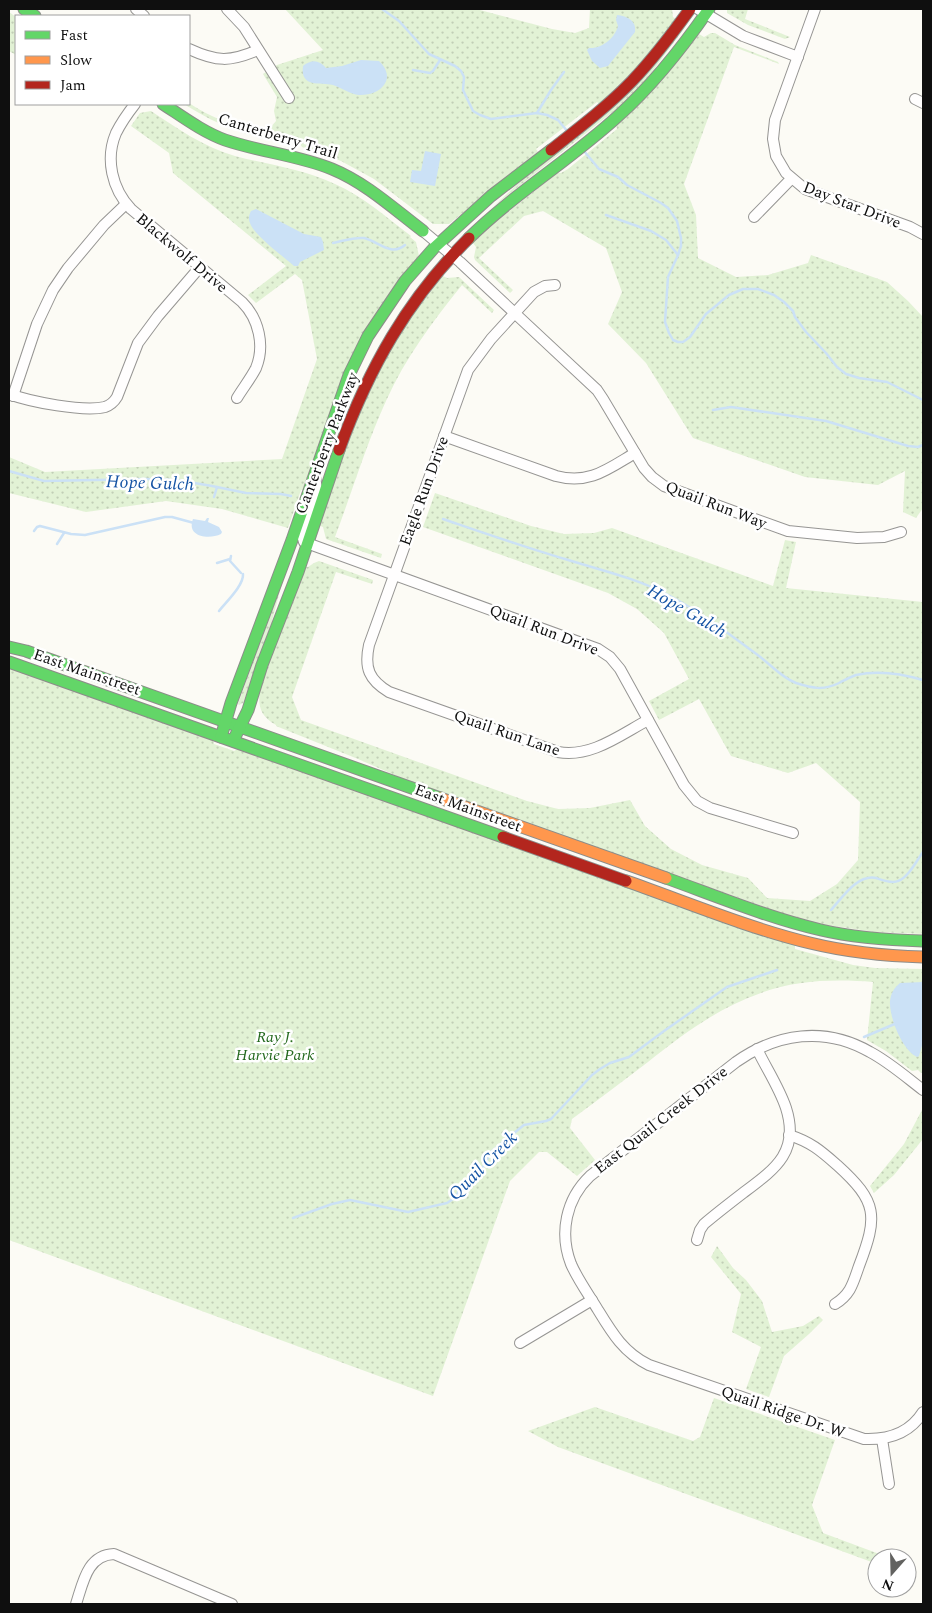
<svg xmlns="http://www.w3.org/2000/svg" width="932" height="1613" viewBox="0 0 932 1613" font-family="Spectral,serif">
<style>
.green{fill:url(#green-dots)}
.water{fill:#cbe1f6}
.lines{fill:none;stroke-linecap:round;stroke-linejoin:round}
.stream{stroke:#cbe1f6;stroke-width:2.5}
.street-casing{stroke:#969593;stroke-width:12}
.fast-casing{stroke:#8c8c89;stroke-width:13}
.slow-casing{stroke:#8c8c89;stroke-width:13}
.jam-casing{stroke:#8c8c89;stroke-width:13}
.street{stroke:#fffefe;stroke-width:10}
.fast{stroke:#63d668;stroke-width:11}
.slow{stroke:#ff974d;stroke-width:11}
.jam{stroke:#b3261e;stroke-width:11}
.labels{text-anchor:middle;dominant-baseline:central;stroke-width:5;stroke-linejoin:round;paint-order:stroke}
.street-label{font-size:16px;fill:#0f0f0f;stroke:#fff}
.park-label{font-size:16px;font-style:italic;fill:#24691e;stroke:#fff}
.water-label{font-size:18px;font-style:italic;fill:#1654a4;stroke:#fff}
</style>
<defs>
<pattern id="green-dots" width="8" height="8" patternUnits="userSpaceOnUse" patternTransform="scale(1.25)"><rect width="8" height="8" fill="#e2f2d5"/><path d="M2 2h.1M6 6h.1" fill="none" stroke="#c1ceb6" stroke-width="1.8" stroke-linecap="round"/></pattern>
</defs>
<rect width="100%" height="100%" fill="#fcfbf5"/>
<g class="green">
<path d="M285,9H476L552,29L575,33L589,28L590,9H672L673,17L676,19L642,62L599,104L597,102L536,149L538,152L449,224H433L374,179L341,161L302,147L296,138L277,134L269,140C236,132 212,122 184,104L189,103C212,119 239,127 265,134L276,121L274,111L277,97L263,74L277,65L323,50Z"/>
<polygon points="727,9 748,9 745,19 790,37 785,39 748,25 727,13"/>
<polygon points="9,12 16,17 16,55 9,51"/>
<polygon points="686,26 640,88 624,103 493,207"/>
<polygon points="711,33 715,33 735,45 778,62 779,64 734,47 684,184 696,215 698,258 736,277 768,275 808,263 811,255 887,282 908,301 923,317 923,508 916,518 903,512 905,471 878,485 805,477 693,438 646,363 608,324 622,292 606,248 543,211 524,216 479,258 513,290 510,293 475,260 474,257 476,247 473,243 489,227 557,173 561,173 568,169 617,129 616,125 699,34 704,37"/>
<path d="M151,111C178,129 204,147 235,156C269,165 303,169 335,184C363,196 387,218 411,236L410,237L416,242L419,256L396,286L304,490H301L288,528L222,509L166,501L86,512L9,493V457L45,472L282,459L317,359L302,280L295,274L256,303L248,295L286,266L173,173L169,153L131,126L140,113Z"/>
<path d="M443,276L447,278L459,277L494,310L492,313L462,285C433,321 405,358 386,401C366,445 352,492 335,537L382,554L381,558L326,539L323,527L318,525L358,414L392,346L413,314Z"/>
<path d="M435,493L531,526L564,534L594,533L612,528L773,586L785,540L796,542L786,588L923,602V934L875,932L820,924L787,915L406,780L358,759L276,726V725C259,715 258,706 260,687L304,566L308,567L314,563L319,561L373,580L372,584L336,572L292,697L301,720L527,801L558,809L590,808L630,800L645,826L671,849L702,865L748,878L767,898L810,901L837,884L858,860L860,802L816,763L788,773L731,756L699,699L659,720L649,701L689,679L664,633L637,609L608,593L423,527Z"/>
<polygon points="284,576 269,632 243,703 239,705 238,704"/>
<path d="M9,667L213,740L214,744L234,751L238,749L795,945V949L853,965L875,968L923,969V1072L921,1073L918,1070L912,1071L886,1051L867,1040L873,982C836,979 795,980 761,993C718,1008 683,1034 648,1062C623,1081 598,1100 572,1119L570,1128L595,1160L577,1176L547,1152H539L510,1181L433,1396L9,1240Z"/>
<polygon points="923,1108 923,1139 894,1175 874,1193 870,1186 904,1144"/>
<polygon points="717,1246 733,1268 746,1280 762,1301 772,1332 803,1326 819,1316 823,1320 809,1334 784,1356 769,1397 746,1389 761,1347 732,1332 741,1294 711,1257"/>
<polygon points="714,1398 835,1440 812,1505 823,1533 890,1558 877,1558 877,1564 558,1447 528,1431 595,1407 693,1441 700,1437"/>
</g>
<g class="water">
<path d="M617,15C627,16 637,21 635,32L608,66L600,68L592,61L587,50L589,48C602,49 615,38 618,26L616,20Z"/>
<path d="M361,60L379,61C398,79 380,96 359,95C350,94 342,88 333,85C320,82 300,88 303,66C312,59 319,60 326,68L342,66Z"/>
<polygon points="425,151 441,154 435,186 410,182 412,170 421,171"/>
<path d="M256,209L304,234L321,237L323,242L324,250L300,262L298,266H294C284,257 253,234 250,223C248,219 249,215 251,211Z"/>
<path d="M207,518H209L208,522L219,527L222,532L221,534C209,540 186,537 193,519L205,521Z"/>
<path d="M923,982V1042L919,1056L917,1057C902,1050 889,1017 890,1001C891,993 894,988 900,983Z"/>
</g>
<g class="lines">
<g class="stream">
<polyline points="382,9 399,21 429,54 455,66 461,71 464,77 463,90 473,111 480,115 491,119 537,113 547,115 558,120 568,132"/>
<polyline points="413,70 430,73 433,71 440,60"/>
<polyline points="537,113 551,90 564,72"/>
<polyline points="584,151 599,169 618,177 627,185 661,203 668,208 677,221 681,238 681,246 678,255 668,277 665,322 669,333 673,340 678,342 683,342 690,337 706,314 729,295 743,289 758,289 774,295 784,302 793,311 795,317 806,332 826,353 837,367 846,374 859,378 887,382 923,400"/>
<polyline points="606,215 651,231 666,240 678,255"/>
<path d="M333,243C343,241 354,237 364,238C378,241 391,257 405,245"/>
<polyline points="713,410 731,407 826,421 908,446 918,447 923,445"/>
<polyline points="9,471 44,481 145,479 177,480 212,486 246,493 281,494 291,496"/>
<polyline points="214,497 217,487"/>
<path d="M443,519C484,533 524,547 565,559C600,570 636,578 668,595C701,612 730,635 759,656C771,665 782,678 796,683C812,688 823,691 839,683C845,680 850,677 856,675C878,670 903,674 923,680"/>
<polyline points="34,531 37,527 40,526 71,534 85,535 165,517 172,517 194,523"/>
<polyline points="57,544 64,533"/>
<polyline points="231,556 230,561 241,573"/>
<polyline points="217,563 230,559"/>
<path d="M219,611C226,602 244,585 243,574"/>
<path d="M831,910C842,898 857,874 876,878C882,880 892,884 898,881C908,878 917,860 923,852"/>
<polyline points="864,1037 897,1023"/>
<polyline points="293,1218 332,1204 350,1200 408,1212 447,1203 456,1197 460,1188 470,1178 481,1171 491,1152 519,1129 524,1125 546,1121 551,1119 592,1075 600,1069 610,1063 629,1057 664,1031 727,987 777,970"/>
</g>
<g class="street-casing">
<g id="street">
<polyline points="136,9 144,16"/>
<polyline points="227,9 244,27 289,98"/>
<polyline points="698,9 743,36 798,57"/>
<polyline points="815,9 775,120 773,139 776,156 786,173 805,189 910,227 923,234"/>
<path d="M189,49C217,62 230,62 258,50"/>
<polyline points="915,99 923,103"/>
<path d="M135,104C128,113 121,123 116,133C105,159 112,189 131,209L242,302C259,319 265,346 256,368C251,378 243,388 237,398"/>
<polyline points="754,217 791,179"/>
<polyline points="423,231 460,262 597,390 603,399 644,468 652,477 664,486 788,531 857,538 884,537 901,532"/>
<path d="M555,285L545,286L534,292L491,339L468,370L369,645C364,668 369,680 389,692L558,752C591,758 620,735 648,720"/>
<path d="M9,394C31,402 83,412 105,407C111,405 114,402 117,397L138,343L158,316L200,267"/>
<polyline points="13,396 37,324 53,290 68,268 104,225 126,204"/>
<path d="M444,436L556,476C589,485 608,469 635,453"/>
<polyline points="315,476 317,490 302,535 304,542 598,649 610,657 620,669 684,785 697,801 710,808 793,833"/>
<path d="M923,1090C906,1077 889,1062 870,1052C825,1026 777,1033 736,1062L590,1176C566,1199 559,1233 571,1264C578,1280 589,1295 598,1310C612,1333 624,1353 649,1365L864,1439C888,1440 910,1433 923,1412"/>
<path d="M789,1135C811,1142 821,1151 837,1165C878,1202 878,1216 859,1266C853,1283 851,1294 835,1304"/>
<path d="M697,1240L700,1230L704,1224C717,1213 730,1203 743,1193C775,1169 800,1152 786,1108C779,1087 766,1068 757,1049"/>
<polyline points="520,1343 592,1300"/>
<polyline points="882,1439 889,1484"/>
<path d="M76,1604C83,1583 87,1555 114,1554L232,1604"/>
</g>
</g>
<g class="fast-casing">
<g id="fast">
<polyline points="24,9 35,16"/>
<path d="M163,104C183,117 203,132 225,140C260,152 298,155 332,169C366,183 394,209 423,231"/>
<path d="M469,238C515,193 570,160 617,117C653,85 682,48 709,9"/>
<polyline points="9,647 26,651 440,798"/>
<polyline points="9,662 503,837"/>
<polyline points="221,737 231,703 292,540 349,375 368,336 405,281 434,248 491,196 551,150"/>
<polyline points="233,741 248,710 262,665 298,572 339,450"/>
<path d="M666,878C716,896 769,918 821,930C855,938 889,940 923,941"/>
</g>
</g>
<g class="slow-casing">
<g id="slow">
<polyline points="440,798 666,878"/>
<path d="M626,881C686,902 748,928 810,943C847,952 885,956 923,957"/>
</g>
</g>
<g class="jam-casing">
<g id="jam">
<path d="M551,150C579,128 608,106 632,81C654,58 672,34 690,9"/>
<path d="M339,450C369,368 407,300 469,238"/>
<polyline points="503,837 626,881"/>
</g>
</g>
<use href="#street" class="street"/>
<use href="#fast" class="fast"/>
<use href="#slow" class="slow"/>
<use href="#jam" class="jam"/>
</g>
<g class="labels">
<g class="street-label">
<text transform="translate(278 136) rotate(17)">Canterberry Trail</text>
<text transform="translate(852 205) rotate(21)">Day Star Drive</text>
<text transform="translate(182 253) rotate(40)">Blackwolf Drive</text>
<text transform="translate(327 443) rotate(-69)">Canterberry Parkway</text>
<text transform="translate(424 491) rotate(-70)">Eagle Run Drive</text>
<text transform="translate(716 505) rotate(21)">Quail Run Way</text>
<text transform="translate(544 630) rotate(21)">Quail Run Drive</text>
<text transform="translate(87 672) rotate(19)">East Mainstreet</text>
<text transform="translate(507 733) rotate(19)">Quail Run Lane</text>
<text transform="translate(468 808) rotate(20)">East Mainstreet</text>
<text transform="translate(661 1120) rotate(-38)">East Quail Creek Drive</text>
<text transform="translate(783 1412) rotate(19)">Quail Ridge Dr. W</text>
</g>
<g class="park-label">
<text x="275" y="1037">Ray J.<tspan x="275" dy="18">Harvie Park</tspan></text>
</g>
<g class="water-label">
<text transform="translate(150 483) rotate(2)">Hope Gulch</text>
<text transform="translate(687 611) rotate(30)">Hope Gulch</text>
<text transform="translate(483 1166) rotate(-45)">Quail Creek</text>
</g>
</g>
<rect width="932" height="1613" fill="none" stroke="#0f0f0f" stroke-width="20"/>
<rect x="15" y="15" width="175" height="90" fill="#ffffff" stroke="#9f9f9f"/>
<rect x="25" y="31" width="25" height="8" fill="#63d668" stroke="#9f9f9f"/>
<text x="60" y="40" font-size="15" fill="#0f0f0f">Fast</text>
<rect x="25" y="56" width="25" height="8" fill="#ff974d" stroke="#9f9f9f"/>
<text x="60" y="65" font-size="15" fill="#0f0f0f">Slow</text>
<rect x="25" y="81" width="25" height="8" fill="#b3261e" stroke="#9f9f9f"/>
<text x="60" y="90" font-size="15" fill="#0f0f0f">Jam</text>
<g transform="translate(892 1573) rotate(200)"><circle r="24" fill="#ffffff" stroke="#9f9f9f"/>
<path d="M0-4L9 19L0 12L-9 19Z" fill="#626260"/>
<text y="-8" font-size="14" font-weight="bold" text-anchor="middle" fill="#0f0f0f">N</text>
</g>
</svg>
